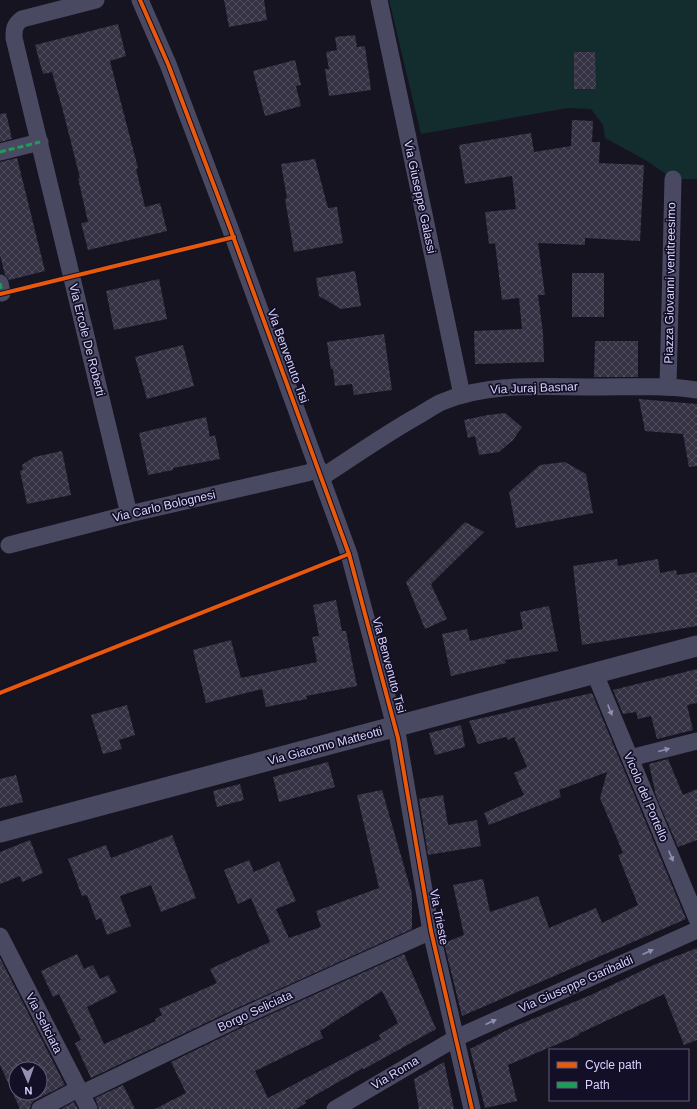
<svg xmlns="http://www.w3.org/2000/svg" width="697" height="1109" viewBox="0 0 697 1109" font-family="Arial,sans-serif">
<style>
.garden{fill:#132c2d}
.building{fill:url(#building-cross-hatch);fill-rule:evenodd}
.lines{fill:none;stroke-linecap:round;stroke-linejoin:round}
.minor{stroke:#4a4962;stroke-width:17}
.tertiary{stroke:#4a4962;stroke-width:21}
.quiet{stroke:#1a9f57;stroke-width:3;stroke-dasharray:6 3;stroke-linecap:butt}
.cycleway-casing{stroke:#130f26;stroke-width:6}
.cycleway{stroke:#e8590c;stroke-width:4}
.oneway{fill:#928eb0}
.labels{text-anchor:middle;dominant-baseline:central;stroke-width:3.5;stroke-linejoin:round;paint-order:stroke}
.street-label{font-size:12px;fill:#d9d4ff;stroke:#130f26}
</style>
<defs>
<pattern id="building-cross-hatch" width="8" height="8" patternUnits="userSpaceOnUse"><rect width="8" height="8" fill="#343243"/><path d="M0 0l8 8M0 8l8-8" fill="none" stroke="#514f5f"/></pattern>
</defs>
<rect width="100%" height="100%" fill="#161421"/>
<polygon class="garden" points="389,0 697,0 697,179 673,179 647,161 605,138 603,125 591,109 568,108 421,134"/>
<g class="building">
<polygon points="224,0 264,0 267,20 229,27"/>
<polygon points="118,24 126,56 110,61 138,168 136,169 145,207 160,203 167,231 88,250 81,223 88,222 78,178 80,178 63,111 52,72 43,74 35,45"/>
<polygon points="355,35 357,47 365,46 371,90 329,96 325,69 329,69 326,52 337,50 335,37"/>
<polygon points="574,52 595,52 596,89 574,89"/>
<polygon points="295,60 301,85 296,86 301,106 265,116 253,71"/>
<polygon points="6,113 12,139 0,142 0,114"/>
<polygon points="572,120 593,121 592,142 600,142 599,163 644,165 640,241 585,238 585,245 538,243 545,295 538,295 543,333 544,362 475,364 474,331 522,329 519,298 502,300 495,243 489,244 485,212 516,209 512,176 465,184 459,145 531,133 534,152 571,146"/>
<polygon points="17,158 45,271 9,280 5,275 0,255 0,162"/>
<polygon points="315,159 328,208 337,207 343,243 294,252 285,199 287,198 281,164"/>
<polygon points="355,271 361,306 341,309 319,296 316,278"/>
<rect x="572" y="273" width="32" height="44"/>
<polygon points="159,279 167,319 114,330 106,291"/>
<polygon points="384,334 392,390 354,395 352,384 335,386 333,369 331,369 327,342"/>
<polygon points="595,341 638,341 638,377 594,377"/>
<polygon points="183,345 194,386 147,399 135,357"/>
<polygon points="639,399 697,404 697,466 689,467 683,434 645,431"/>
<polygon points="505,413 522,427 513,440 499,452 479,455 475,436 468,438 464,420 488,415"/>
<polygon points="206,417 210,437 215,435 220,459 173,468 173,470 148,475 139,433"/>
<polygon points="62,451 71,495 27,504 20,471 23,470 22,465 34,457"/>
<polygon points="565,462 586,474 593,513 516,528 509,492 540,465"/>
<polygon points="465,522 484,532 431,584 447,619 425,629 406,582"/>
<polygon points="617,559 618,566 658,559 660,573 676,570 677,575 697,572 697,626 582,645 573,566"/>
<polygon points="336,600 342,631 346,631 357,686 306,696 307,699 266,707 262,689 206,703 193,650 231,640 241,678 317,662 312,637 319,636 313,605"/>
<polygon points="549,606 558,651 505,660 506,663 451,676 442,634 467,629 470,641 523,629 520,612"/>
<polygon points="697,669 697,703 687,705 693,730 657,739 651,716 638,719 636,712 623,714 613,690"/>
<polygon points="592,693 686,919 462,1016 444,943 464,935 453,885 483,879 490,912 538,896 549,928 596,908 602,923 638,905 618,855 623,853 600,798 607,772 559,790 561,797 489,825 484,813 524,795 514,773 527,767 514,737 508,740 506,737 478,744 469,721"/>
<polygon points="127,705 135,735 119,740 122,749 103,754 91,715"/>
<polygon points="461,725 465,747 435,755 429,733"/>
<polygon points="668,759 683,795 697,789 697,840 678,847 656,796 649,764"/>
<polygon points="328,762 335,787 279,802 273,777"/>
<polygon points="16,775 23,802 0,808 0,779"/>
<polygon points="240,784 244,800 217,807 213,791"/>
<polygon points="382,790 412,894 412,929 235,1009 91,1078 75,1043 81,1040 59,994 53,997 41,971 77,954 84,969 93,965 100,979 108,975 117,992 87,1007 104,1044 156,1021 155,1019 162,1015 159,1009 217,983 210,969 270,942 251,898 238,904 224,870 249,860 254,872 279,861 296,901 276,909 289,938 321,927 316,911 379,888 357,795"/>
<polygon points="443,795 448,825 477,820 481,846 428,855 419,799"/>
<polygon points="172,835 196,898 161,912 151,885 120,896 131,926 107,935 101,918 96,920 87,895 82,896 68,859 106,845 111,858"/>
<polygon points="30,840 43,873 22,882 20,876 0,884 0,852"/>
<polygon points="697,948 697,1040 684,1045 664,994 578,1034 579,1035 508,1065 517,1101 485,1108 470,1049 513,1027 591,995 656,964"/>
<path d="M404,954L436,1029L364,1069L363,1068L305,1101L306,1103L296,1109H155L186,1093L171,1062L243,1027ZM382,991L398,1023L379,1035L381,1039L268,1098L255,1071L323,1038L320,1031Z"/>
<path d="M0,958L65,1085L35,1100L31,1104L30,1109H20L0,1065ZM16,1069H40V1093H16Z"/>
<polygon points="444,1062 454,1109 419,1109 414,1079"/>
<polygon points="123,1085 135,1109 99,1109 95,1098"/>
<polygon points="74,1102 78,1109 61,1109"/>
</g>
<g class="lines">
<g class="minor">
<path d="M96,0L22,19C14,25 14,29 14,38L129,514"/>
<polyline points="140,0 168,64 230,228 349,554 398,738 431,931 472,1109"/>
<polyline points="379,0 462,395"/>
<polyline points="0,152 40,142"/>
<polyline points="0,283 2,293"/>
<polyline points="668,387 673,179"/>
<path d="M322,477C353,457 384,435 416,417C425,412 433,406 442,402C490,382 544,387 594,387C629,387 663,385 697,390"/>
<polyline points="9,545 129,514 307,473 319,469"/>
<polyline points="595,674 697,919"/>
<polyline points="630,758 697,741"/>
<polyline points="0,936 89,1109"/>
<polyline points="81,1094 239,1018 431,931"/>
<polyline points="40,1109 78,1089"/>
<polyline points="335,1109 456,1038 697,930"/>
</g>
<polyline class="tertiary" points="0,832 697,646"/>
<g class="quiet">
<polyline points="0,152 40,142"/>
<polyline points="0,283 2,293"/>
</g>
<g class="cycleway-casing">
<g id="cycleway">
<polyline points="140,0 168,64 230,228 349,554 398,738 431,931 472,1109"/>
<polyline points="0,294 234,237"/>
<polyline points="0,693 349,554"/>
</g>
</g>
<use href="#cycleway" class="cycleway"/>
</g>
<defs><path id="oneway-solid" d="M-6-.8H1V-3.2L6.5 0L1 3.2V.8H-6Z"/></defs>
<g class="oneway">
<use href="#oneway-solid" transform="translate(610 710) rotate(68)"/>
<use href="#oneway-solid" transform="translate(664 750) rotate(-15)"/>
<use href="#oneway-solid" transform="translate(671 856) rotate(67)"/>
<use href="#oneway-solid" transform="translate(648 952) rotate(-24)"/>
<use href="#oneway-solid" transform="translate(491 1022) rotate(-24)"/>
</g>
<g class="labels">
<g class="street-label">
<text transform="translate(420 197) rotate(78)">Via Giuseppe Galassi</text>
<text transform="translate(670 283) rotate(-89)">Piazza Giovanni ventitreesimo</text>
<text transform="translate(87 340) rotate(76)">Via Ercole De Roberti</text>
<text transform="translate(288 356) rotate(70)">Via Benvenuto Tisi</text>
<text transform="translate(534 388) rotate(-2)">Via Juraj Basnar</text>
<text transform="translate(164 506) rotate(-13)">Via Carlo Bolognesi</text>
<text transform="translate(389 665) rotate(75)">Via Benvenuto Tisi</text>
<text transform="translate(325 746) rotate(-15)">Via Giacomo Matteotti</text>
<text transform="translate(646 797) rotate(67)">Vicolo del Portello</text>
<text transform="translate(439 917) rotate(79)">Via Trieste</text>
<text transform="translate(576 984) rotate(-24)">Via Giuseppe Garibaldi</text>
<text transform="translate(255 1011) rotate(-25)">Borgo Seliciata</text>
<text transform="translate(44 1023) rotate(63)">Via Seliciata</text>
<text transform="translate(395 1073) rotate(-31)">Via Roma</text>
</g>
</g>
<rect x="549" y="1049" width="140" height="52" fill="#130f26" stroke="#625e7d"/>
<rect x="557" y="1062" width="20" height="6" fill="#e8590c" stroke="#625e7d"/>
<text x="585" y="1069" font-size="12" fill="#d9d4ff">Cycle path</text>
<rect x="557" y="1082" width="20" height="6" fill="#1a9f57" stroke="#625e7d"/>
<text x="585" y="1089" font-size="12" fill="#d9d4ff">Path</text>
<g transform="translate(28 1081) rotate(178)"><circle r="19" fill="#130f26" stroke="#625e7d"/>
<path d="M0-3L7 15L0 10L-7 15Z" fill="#9591b1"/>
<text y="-6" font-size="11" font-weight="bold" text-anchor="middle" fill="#d9d4ff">N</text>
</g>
</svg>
